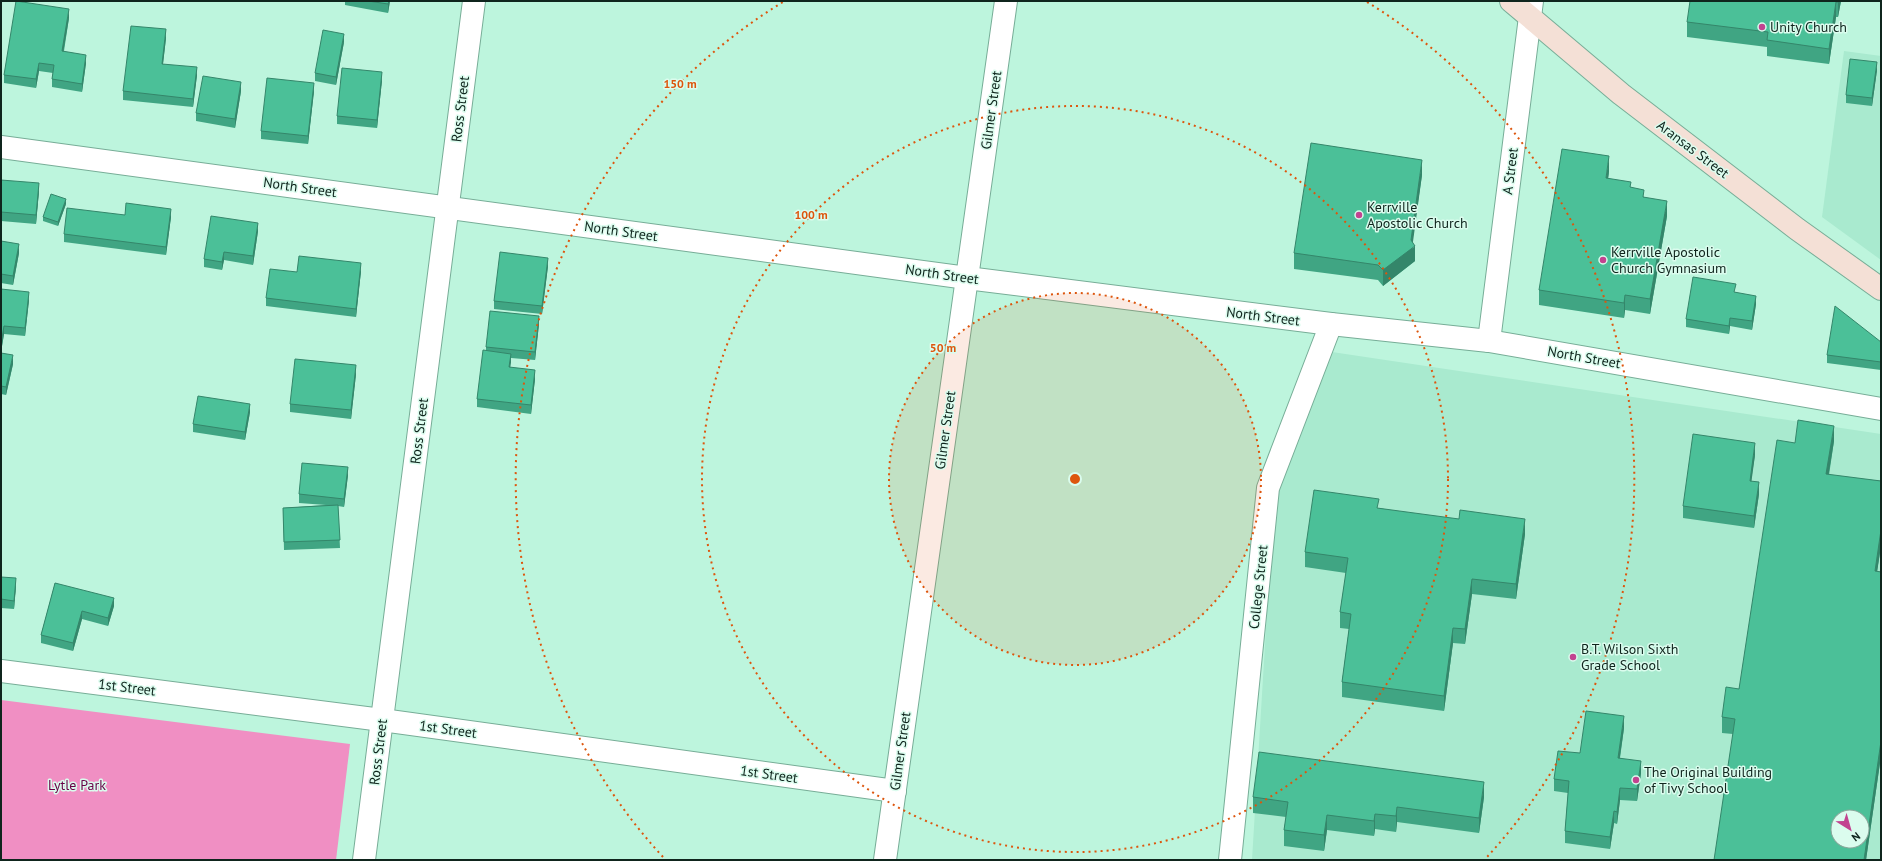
<svg xmlns="http://www.w3.org/2000/svg" width="1882" height="861" viewBox="0 0 1882 861" font-family="'PT Sans',sans-serif">
<style>
.built{fill:#a9eacf;fill-rule:evenodd}
.green{fill:#f08fc3}
.lines{fill:none;stroke-linecap:round;stroke-linejoin:round}
.street-casing{stroke:#77ad97;stroke-width:24}
.secondary-casing{stroke:#77ad97;stroke-width:24}
.street{stroke:#fff;stroke-width:22}
.secondary{stroke:#f4e0d6;stroke-width:22}
.wall{fill:#40a583}
.shaded-wall{fill:#34866a}
.building{fill:#4bc098;stroke:#34866a;fill-rule:evenodd}
.ring{fill:none;stroke:#dd560d;stroke-width:2;stroke-dasharray:2 4}
.poi-dot{fill:#c24390;stroke:#dbfcee;stroke-width:1.5}
.labels{text-anchor:middle;dominant-baseline:central;stroke-width:3;stroke-linejoin:round;paint-order:stroke}
.poi-label{font-size:14px;fill:#0f251d;stroke:#dbfcee;text-anchor:start}
.street-label{font-size:14px;fill:#0f251d;stroke:#dbfcee}
.park-label{font-size:14px;fill:#680046;stroke:#dbfcee}
.centre{fill:#dd560d;stroke:#dbfcee;stroke-width:2}
.ring-label{font-size:12px;text-anchor:middle;font-weight:bold;fill:#dd560d;stroke:#dbfcee;stroke-width:3;stroke-linejoin:round;paint-order:stroke}
</style>
<rect width="100%" height="100%" fill="#bdf5dd"/>
<g class="built">
<polygon points="1844,51 1881,56 1881,260 1822,217"/>
<path d="M1332,352L1881,434V860H1252L1274,496ZM1838,817H1862V841H1838Z"/>
</g>
<polygon class="green" points="1,700 350,744 336,860 1,860"/>
<g class="lines">
<g class="street-casing">
<g id="street">
<polyline points="1,147 967,278 1331,324 1489,341 1881,409"/>
<polyline points="1489,341 1532,1"/>
<polyline points="1,671 382,720 895,791"/>
<polyline points="364,860 474,1"/>
<polyline points="885,860 1006,1"/>
<polyline points="1230,860 1268,488 1331,324"/>
</g>
</g>
<g class="secondary-casing">
<polyline id="secondary" points="1511,1 1621,94 1797,229 1881,289"/>
</g>
<use href="#street" class="street"/>
<use href="#secondary" class="secondary"/>
</g>
<g class="wall">
<polygon points="345,1 390,1 388,13 345,5"/>
<polygon points="1841,1 1838,17 1836,17 1829,64 1767,56 1767,47 1687,37 1687,22"/>
<polygon points="69,18 64,51 86,63 82,92 52,87 52,79 53,73 39,71 36,88 4,83 4,75"/>
<polygon points="166,38 163,64 197,75 193,107 123,100 123,91"/>
<polygon points="344,42 336,85 315,81 315,73"/>
<polygon points="1877,70 1872,106 1846,103 1846,95"/>
<polygon points="382,80 377,128 337,124 337,116"/>
<polygon points="241,91 235,128 196,121 196,113"/>
<polygon points="314,91 308,144 261,139 261,131"/>
<polygon points="1609,172 1608,178 1631,187 1644,197 1667,216 1650,314 1625,310 1624,318 1539,305 1539,290"/>
<polygon points="1422,175 1412,243 1415,261 1383,286 1378,280 1294,269 1294,253"/>
<polygon points="1,180 39,191 36,224 1,221"/>
<polygon points="66,204 58,226 43,221 43,217"/>
<polygon points="125,215 171,217 166,255 64,242 64,234"/>
<polygon points="258,231 253,265 224,260 222,270 204,267 204,259"/>
<polygon points="1,241 19,253 13,285 1,283"/>
<polygon points="548,266 542,314 494,309 494,301"/>
<polygon points="361,271 356,317 266,306 266,298 297,272"/>
<polygon points="1,289 29,300 25,336 4,334 2,346 1,346"/>
<polygon points="1736,292 1756,304 1752,330 1730,326 1729,334 1686,327 1686,319"/>
<polygon points="539,324 535,360 511,358 510,367 535,379 531,414 477,407 477,399 486,350 486,347"/>
<polygon points="1881,342 1881,370 1827,363 1827,355"/>
<polygon points="1,353 13,364 6,395 1,394"/>
<polygon points="356,374 351,419 290,412 290,404"/>
<polygon points="250,412 245,440 193,432 193,424"/>
<polygon points="1834,441 1829,475 1881,481 1881,546 1877,571 1881,572 1881,756 1866,860 1733,734 1722,733 1722,717 1739,689 1795,443"/>
<polygon points="1755,455 1751,481 1759,494 1754,528 1683,518 1683,506"/>
<polygon points="348,475 344,507 338,506 340,548 284,550 283,508 326,505 299,503 299,494"/>
<polygon points="1379,508 1525,534 1516,599 1472,594 1465,644 1453,643 1444,711 1342,697 1342,682 1349,629 1340,628 1340,612 1346,573 1305,567 1305,552"/>
<polygon points="1,577 16,586 14,609 1,608"/>
<polygon points="55,583 114,606 108,626 82,619 73,651 41,643 41,635"/>
<polygon points="1624,728 1620,758 1641,773 1637,801 1620,800 1617,824 1614,823 1610,849 1565,843 1565,831 1568,793 1554,791 1554,779 1580,753"/>
<polygon points="1253,797 1484,797 1479,833 1397,822 1396,832 1375,829 1374,836 1327,830 1324,851 1284,846 1284,830 1286,817 1253,813"/>
</g>
<g class="shaded-wall">
<polygon points="389,1 390,1 388,13 388,4"/>
<polygon points="1838,1 1841,1 1838,17"/>
<polygon points="1836,2 1836,17 1829,64 1829,49"/>
<polygon points="69,9 69,18 62,59 62,51"/>
<polygon points="166,29 166,38 162,72 162,64"/>
<polygon points="344,34 344,42 336,85 336,77"/>
<polygon points="86,55 86,63 82,92 82,84"/>
<polygon points="1877,62 1877,70 1872,106 1872,98"/>
<polygon points="39,63 39,71 36,88 36,79"/>
<polygon points="197,67 197,75 193,107 193,99"/>
<polygon points="382,72 382,80 377,128 377,120"/>
<polygon points="241,82 241,91 235,128 235,119"/>
<polygon points="314,83 314,91 308,144 308,136"/>
<polygon points="1609,156 1609,172 1606,193 1606,178"/>
<polygon points="1422,160 1422,175 1412,249 1415,246 1415,261 1383,286 1383,270 1411,240"/>
<polygon points="39,183 39,191 36,224 36,215"/>
<polygon points="66,199 66,204 58,226 58,222"/>
<polygon points="1667,201 1667,216 1650,314 1650,299"/>
<polygon points="171,209 171,217 166,255 166,247"/>
<polygon points="258,223 258,231 253,265 253,256"/>
<polygon points="19,244 19,253 13,285 13,276"/>
<polygon points="224,252 224,260 222,270 222,262"/>
<polygon points="548,258 548,266 542,314 542,306"/>
<polygon points="361,263 361,271 356,317 356,309"/>
<polygon points="29,292 29,300 25,336 25,328"/>
<polygon points="1625,295 1625,310 1624,318 1624,303"/>
<polygon points="1756,296 1756,304 1752,330 1752,321"/>
<polygon points="539,316 539,324 535,360 535,352"/>
<polygon points="1730,318 1730,326 1729,334 1729,326"/>
<polygon points="4,326 4,334 2,346 2,338"/>
<polygon points="511,354 511,362 509,376 509,367"/>
<polygon points="13,355 13,364 6,395 6,387"/>
<polygon points="356,365 356,374 351,419 351,410"/>
<polygon points="535,370 535,379 531,414 531,405"/>
<polygon points="250,404 250,412 245,440 245,432"/>
<polygon points="1834,426 1834,441 1826,490 1826,474"/>
<polygon points="1755,443 1755,455 1750,492 1750,481"/>
<polygon points="348,467 348,475 344,507 344,499"/>
<polygon points="1759,482 1759,494 1754,528 1754,516"/>
<polygon points="1525,519 1525,534 1516,599 1516,584"/>
<polygon points="1881,530 1881,546 1875,586 1875,571"/>
<polygon points="16,578 16,586 14,609 14,601"/>
<polygon points="1472,579 1472,594 1465,644 1465,629"/>
<polygon points="114,598 114,606 108,626 108,618"/>
<polygon points="82,611 82,619 73,651 73,643"/>
<polygon points="1453,628 1453,643 1444,711 1444,696"/>
<polygon points="1624,716 1624,728 1618,770 1618,758"/>
<polygon points="1881,741 1881,756 1866,860 1864,860"/>
<polygon points="1641,761 1641,773 1637,801 1637,789"/>
<polygon points="1484,782 1484,797 1479,833 1479,818"/>
<polygon points="1620,788 1620,800 1617,824 1617,812"/>
<polygon points="1397,807 1397,822 1396,832 1396,816"/>
<polygon points="1614,811 1614,823 1610,849 1610,837"/>
<polygon points="1375,814 1375,829 1374,836 1374,821"/>
<polygon points="1327,815 1327,830 1324,851 1324,835"/>
</g>
<g class="building">
<polygon points="16,1 69,9 62,51 86,55 82,84 52,79 54,65 39,63 36,79 4,75"/>
<polygon points="368,1 389,1 388,4"/>
<polygon points="1690,1 1838,1 1838,2 1836,2 1829,49 1767,40 1768,32 1687,22"/>
<polygon points="131,26 166,29 162,64 197,67 193,99 123,91"/>
<polygon points="323,30 344,34 336,77 315,73"/>
<polygon points="1850,59 1877,62 1872,98 1846,95"/>
<polygon points="342,68 382,72 377,120 337,116"/>
<polygon points="203,76 241,82 235,119 196,113"/>
<polygon points="267,78 314,83 308,136 261,131"/>
<polygon points="1311,143 1422,160 1411,240 1415,246 1383,270 1378,265 1294,253"/>
<polygon points="1562,149 1609,156 1606,178 1631,182 1630,187 1644,190 1643,197 1667,201 1650,299 1625,295 1624,303 1539,290"/>
<polygon points="1,180 39,183 36,215 1,212"/>
<polygon points="51,194 66,199 58,222 43,217"/>
<polygon points="126,203 171,209 166,247 64,234 67,208 125,215"/>
<polygon points="211,216 258,223 253,256 224,252 222,262 204,259"/>
<polygon points="1,241 19,244 13,276 1,274"/>
<polygon points="500,252 548,258 542,306 494,301"/>
<polygon points="299,256 361,263 356,309 266,298 270,269 297,272"/>
<polygon points="1693,277 1736,284 1734,292 1756,296 1752,321 1730,318 1729,326 1686,319"/>
<polygon points="1,289 29,292 25,328 4,326 2,338 1,338"/>
<polygon points="1835,306 1881,342 1881,362 1827,355"/>
<polygon points="490,311 539,316 535,352 486,347"/>
<polygon points="483,350 511,354 509,367 535,370 531,405 477,399"/>
<polygon points="1,353 13,355 6,387 1,386"/>
<polygon points="295,359 356,365 351,410 290,404"/>
<polygon points="198,396 250,404 245,432 193,424"/>
<path d="M1798,420L1834,426L1826,474L1881,481V530L1875,571L1881,572V741L1864,860H1714L1735,719L1722,717L1726,687L1739,689L1777,440L1795,443ZM1838,817H1862V841H1838Z"/>
<polygon points="1693,434 1755,443 1750,481 1759,482 1754,516 1683,506"/>
<polygon points="302,463 348,467 344,499 299,494"/>
<polygon points="1314,490 1379,499 1377,508 1459,519 1460,510 1525,519 1516,584 1472,579 1465,629 1453,628 1444,696 1342,682 1351,614 1340,612 1348,558 1305,552"/>
<polygon points="338,505 340,540 284,542 283,508"/>
<polygon points="1,577 16,578 14,601 1,599"/>
<polygon points="55,583 114,598 108,618 82,611 73,643 41,635"/>
<polygon points="1586,711 1624,716 1618,758 1641,761 1637,789 1620,788 1617,812 1614,811 1610,837 1565,831 1569,781 1554,779 1558,751 1580,753"/>
<polygon points="1259,752 1484,782 1479,818 1397,807 1396,816 1375,814 1374,821 1327,815 1324,835 1284,830 1288,802 1253,797"/>
</g>
<circle cx="1075" cy="479" r="186" fill="#dd560d" fill-opacity=".12"/>
<g class="ring">
<circle cx="1075" cy="479" r="186"/>
<circle cx="1075" cy="479" r="373"/>
<path d="M663 857A559 559 0 0 1 783 2M1367 2A559 559 0 0 1 1487 857"/>
</g>
<g class="poi-dot">
<circle cx="1762" cy="27" r="4"/>
<circle cx="1359" cy="215" r="4"/>
<circle cx="1603" cy="260" r="4"/>
<circle cx="1573" cy="657" r="4"/>
<circle cx="1636" cy="780" r="4"/>
</g>
<g class="labels">
<g class="poi-label">
<text x="1770" y="27">Unity Church</text>
<text x="1367" y="207">Kerrville<tspan x="1367" dy="16">Apostolic Church</tspan></text>
<text x="1611" y="252">Kerrville Apostolic<tspan x="1611" dy="16">Church Gymnasium</tspan></text>
<text x="1581" y="649">B.T. Wilson Sixth<tspan x="1581" dy="16">Grade School</tspan></text>
<text x="1644" y="772">The Original Building<tspan x="1644" dy="16">of Tivy School</tspan></text>
</g>
<g class="street-label">
<text transform="translate(460 109) rotate(-83)">Ross Street</text>
<text transform="translate(991 110) rotate(-82)">Gilmer Street</text>
<text transform="translate(1693 149) rotate(37)">Aransas Street</text>
<text transform="translate(1510 171) rotate(-83)">A Street</text>
<text transform="translate(300 187) rotate(8)">North Street</text>
<text transform="translate(621 231) rotate(8)">North Street</text>
<text transform="translate(942 274) rotate(8)">North Street</text>
<text transform="translate(1263 316) rotate(7)">North Street</text>
<text transform="translate(1584 357) rotate(10)">North Street</text>
<text transform="translate(945 430) rotate(-82)">Gilmer Street</text>
<text transform="translate(419 431) rotate(-83)">Ross Street</text>
<text transform="translate(1258 587) rotate(-84)">College Street</text>
<text transform="translate(127 687) rotate(7)">1st Street</text>
<text transform="translate(448 729) rotate(8)">1st Street</text>
<text transform="translate(900 751) rotate(-82)">Gilmer Street</text>
<text transform="translate(378 752) rotate(-83)">Ross Street</text>
<text transform="translate(769 774) rotate(8)">1st Street</text>
</g>
<g class="park-label">
<text x="77" y="785">Lytle Park</text>
</g>
</g>
<circle cx="1075" cy="479" r="6" class="centre"/>
<g class="ring-label">
<text x="680" y="88">150 m</text>
<text x="811" y="219">100 m</text>
<text x="943" y="352">50 m</text>
</g>
<rect width="1882" height="861" fill="none" stroke="#0f251d" stroke-width="4"/>
<g transform="translate(1850 829) rotate(143)"><circle r="19" fill="#dbfcee" stroke="#89a69a"/>
<path d="M0-3L7 15L0 10L-7 15Z" fill="#c24390"/>
<text y="-6" font-size="11" font-weight="bold" text-anchor="middle" fill="#0f251d">N</text>
</g>
</svg>
